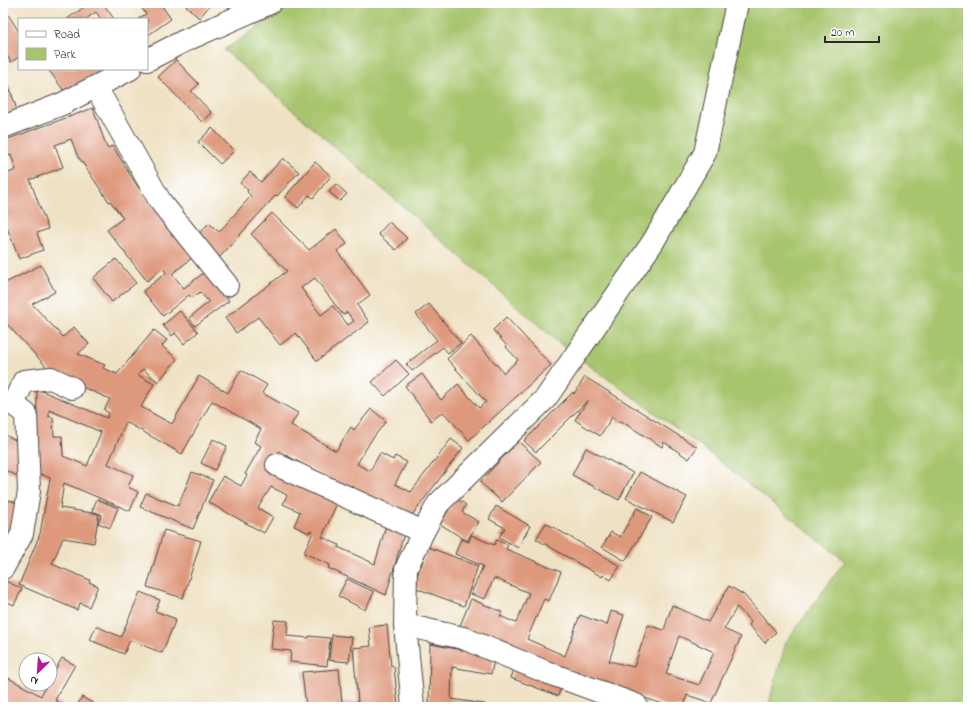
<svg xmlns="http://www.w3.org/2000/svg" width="971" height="710" viewBox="0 0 971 710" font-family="'Indie Flower',sans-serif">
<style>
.green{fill:#a6c56c;stroke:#68784c}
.building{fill:#de987b;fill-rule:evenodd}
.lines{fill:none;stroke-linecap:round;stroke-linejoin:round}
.minor-casing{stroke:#484642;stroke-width:24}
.minor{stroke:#fff;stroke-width:22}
</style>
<rect width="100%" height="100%" fill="#fff"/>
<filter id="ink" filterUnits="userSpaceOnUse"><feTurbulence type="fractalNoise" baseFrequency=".025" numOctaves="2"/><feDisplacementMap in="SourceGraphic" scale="8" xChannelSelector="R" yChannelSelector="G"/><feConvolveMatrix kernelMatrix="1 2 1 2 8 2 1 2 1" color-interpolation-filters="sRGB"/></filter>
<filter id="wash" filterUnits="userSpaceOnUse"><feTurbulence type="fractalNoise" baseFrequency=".012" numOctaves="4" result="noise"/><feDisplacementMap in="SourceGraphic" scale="16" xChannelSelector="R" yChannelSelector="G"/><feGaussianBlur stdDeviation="0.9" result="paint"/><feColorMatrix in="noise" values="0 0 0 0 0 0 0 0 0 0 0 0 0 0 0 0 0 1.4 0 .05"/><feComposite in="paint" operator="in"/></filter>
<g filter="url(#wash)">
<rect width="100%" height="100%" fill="#efe2c4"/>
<polygon class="green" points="294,3 968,3 968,707 768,707 786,642 845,561 702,447 560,344 224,50"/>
<g id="blocks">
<g class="building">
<polygon points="90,3 103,3 114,19 101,19 96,12 86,19 67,19"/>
<polygon points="138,3 160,3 171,19 147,36 147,19 138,19 146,14"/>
<polygon points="183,3 212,3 199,18"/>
<polygon points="3,8 4,8 19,32 19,57 11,62 3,49"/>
<polygon points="176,60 199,84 191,91 212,113 202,122 158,77"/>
<polygon points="48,69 103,69 67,95"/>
<polygon points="6,77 19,116 3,121 3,78"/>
<polygon points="93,108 107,148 113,146 135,183 193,257 172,274 184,288 206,271 229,301 195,326 189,318 209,302 200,292 192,298 189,295 163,316 143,291 166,273 163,268 147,281 107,230 123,218 110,201 109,202 80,159 79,159 71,139 55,145 63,167 30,180 48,229 37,233 43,250 19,259 3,217 3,175 16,170 11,155 3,158 3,141"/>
<polygon points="212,128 234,151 220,164 198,142"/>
<polygon points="283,158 299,172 277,196 276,195 219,258 196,237 209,223 219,232 251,196 247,192 248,190 240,183 250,172 261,182"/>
<polygon points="315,162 331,176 313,198 309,195 298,208 285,197"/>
<polygon points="336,184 347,194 340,201 329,192"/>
<path d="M272,213L309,250L336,229L347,244L337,251L370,295L357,305L369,322L317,361L296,333L280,345L258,317L236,333L225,318L287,271L251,234ZM315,278L343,315L347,312L354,321L348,325L333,306L321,315L301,288Z"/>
<polygon points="389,222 407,238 396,250 378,234"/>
<polygon points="116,259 136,283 112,302 93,278"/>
<path d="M41,265L55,292L32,304L63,337L74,327L89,344L78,354L105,365L103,368L117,374L154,330L167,340L162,346L177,359L158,382L143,369L138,375L154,384L141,407L172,424L199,376L228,393L241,370L267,385L262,393L298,413L291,425L336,451L351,427L354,430L371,409L386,421L370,442L357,464L370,471L380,453L393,460L395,456L407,462L395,484L411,492L451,439L463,448L406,523L279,451L269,469L338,501L322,537L339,545L338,547L375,564L387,522L406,527L386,595L328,568L330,565L304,553L313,532L310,531L309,533L294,526L300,512L283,504L287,495L271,487L258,508L273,517L264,533L208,502L223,476L241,486L247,475L245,474L261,446L254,442L261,429L212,401L182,454L126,422L108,464L133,475L128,487L138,492L130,511L64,483L60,508L99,514L94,543L63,538L52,564L90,580L89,582L98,586L89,607L80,603L77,610L19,585L40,534L50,478L36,472L37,389L107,418L109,413L104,410L110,399L54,375L3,320V284ZM49,410L101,432L87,466L63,456L62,436H54L53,417H49Z"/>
<polygon points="429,304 461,343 448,353 443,347 412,371 406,364 437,340 416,314"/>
<polygon points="180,311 198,332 184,344 175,333 172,336 163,325"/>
<polygon points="506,317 551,365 469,440 443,412 431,421 405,386 422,374 441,400 458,384 479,408 486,402 447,359 471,336 504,373 518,360 506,347 507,346 493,330"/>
<polygon points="396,360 409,374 385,396 372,382"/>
<polygon points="585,377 697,447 689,459 664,442 662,447 621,421 620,423 612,417 600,436 575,420 588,400 536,452 524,441 573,392 574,394"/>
<polygon points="3,434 23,444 21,478 3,469"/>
<polygon points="213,439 227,446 215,470 201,463"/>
<polygon points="518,441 541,462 502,502 480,482"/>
<polygon points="586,448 633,473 619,500 572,475"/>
<polygon points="192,472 213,480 193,529 140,507 146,493 178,506"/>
<polygon points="640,472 687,497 673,522 626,498"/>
<polygon points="456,498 466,505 462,512 479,522 467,541 440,524"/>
<polygon points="97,499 118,508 110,528 98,523 102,515 92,511"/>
<polygon points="9,500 20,504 3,563 3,514"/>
<polygon points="496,506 530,526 518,548 499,537 505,528 489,519"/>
<polygon points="637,508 652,517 625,561 602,547 611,532 620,537"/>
<polygon points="546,523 620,566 611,580 603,575 602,577 536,539"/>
<polygon points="164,530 201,541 183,598 147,587"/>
<path d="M471,535L494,545L497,540L508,545L506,549L561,572L549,601L544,599L527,639L565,656L580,615L607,625L611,611L624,615L609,661L634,667L648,625L664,630L672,605L708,622L729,586L744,595L776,632L765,643L749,625L751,622L737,607L724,629L741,637L711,703L687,695L684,707H671L642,697L459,628L471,599L502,612L500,616L516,623L529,593L494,578L485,599L471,594L483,566L455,554L461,539L469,542ZM679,636L714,652L699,685L666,674Z"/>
<polygon points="428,547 478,566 464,606 413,587"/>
<polygon points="347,579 374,592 365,610 338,596"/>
<polygon points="6,581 22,589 14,605 3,600 3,587"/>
<polygon points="140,592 160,600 155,611 176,619 162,653 130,640 124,654 90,640 96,626 121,637"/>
<polygon points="274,620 288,621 287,636 309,638 309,636 330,638 327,666 290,662 291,651 271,649"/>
<polygon points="387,625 391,666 394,666 398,707 306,707 302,672 339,669 342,703 358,702 353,648 371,646 369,627"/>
<polygon points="332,635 352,637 349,662 329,660"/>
<polygon points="430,644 495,656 491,674 452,667 451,699 485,704 485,707 429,707"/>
<polygon points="62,658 75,665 55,700 68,707 10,707 3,703 3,675 41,696 47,684 50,684 50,679"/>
<polygon points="515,667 562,685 558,696 511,678"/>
<polygon points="82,697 94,704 92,707 76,707"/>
</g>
</g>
</g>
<g filter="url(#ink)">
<use href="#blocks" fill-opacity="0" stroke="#484642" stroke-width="1"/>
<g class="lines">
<g class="minor-casing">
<g id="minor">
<polyline points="147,60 184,41 270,3"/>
<polyline points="96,87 160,201 227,285"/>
<polyline points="3,127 62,104 130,69"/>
<polyline points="277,465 423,532"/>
<polyline points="3,568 22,534 29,491 26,414 13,404 24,381 51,378 72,388"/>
<polyline points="405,625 463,638 546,672 636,705"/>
<polyline points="413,707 405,625 406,569 423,532 438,504 546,398 653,242 705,153 737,3"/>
</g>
</g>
<use href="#minor" class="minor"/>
</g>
</g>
<rect width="971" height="710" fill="none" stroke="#fff" stroke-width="16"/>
<rect x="18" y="18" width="130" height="52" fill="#ffffff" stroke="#aaaaaa"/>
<rect x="26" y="31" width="20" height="6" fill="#ffffff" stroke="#aaaaaa"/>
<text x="54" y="38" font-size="12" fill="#2b2b2b">Road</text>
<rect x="26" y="48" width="20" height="12" fill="#a6c56c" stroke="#aaaaaa"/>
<text x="54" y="58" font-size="12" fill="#2b2b2b">Park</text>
<g transform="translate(38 672) rotate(205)"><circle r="19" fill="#ffffff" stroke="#aaaaaa"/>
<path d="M0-3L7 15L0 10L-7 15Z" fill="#b5179e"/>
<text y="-6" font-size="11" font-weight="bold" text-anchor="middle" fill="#2b2b2b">N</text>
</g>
<path d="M825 36v6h54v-6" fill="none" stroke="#2b2b2b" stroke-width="2"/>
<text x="831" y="36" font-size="12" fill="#2b2b2b" stroke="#ffffff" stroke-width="3" paint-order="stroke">20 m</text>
</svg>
